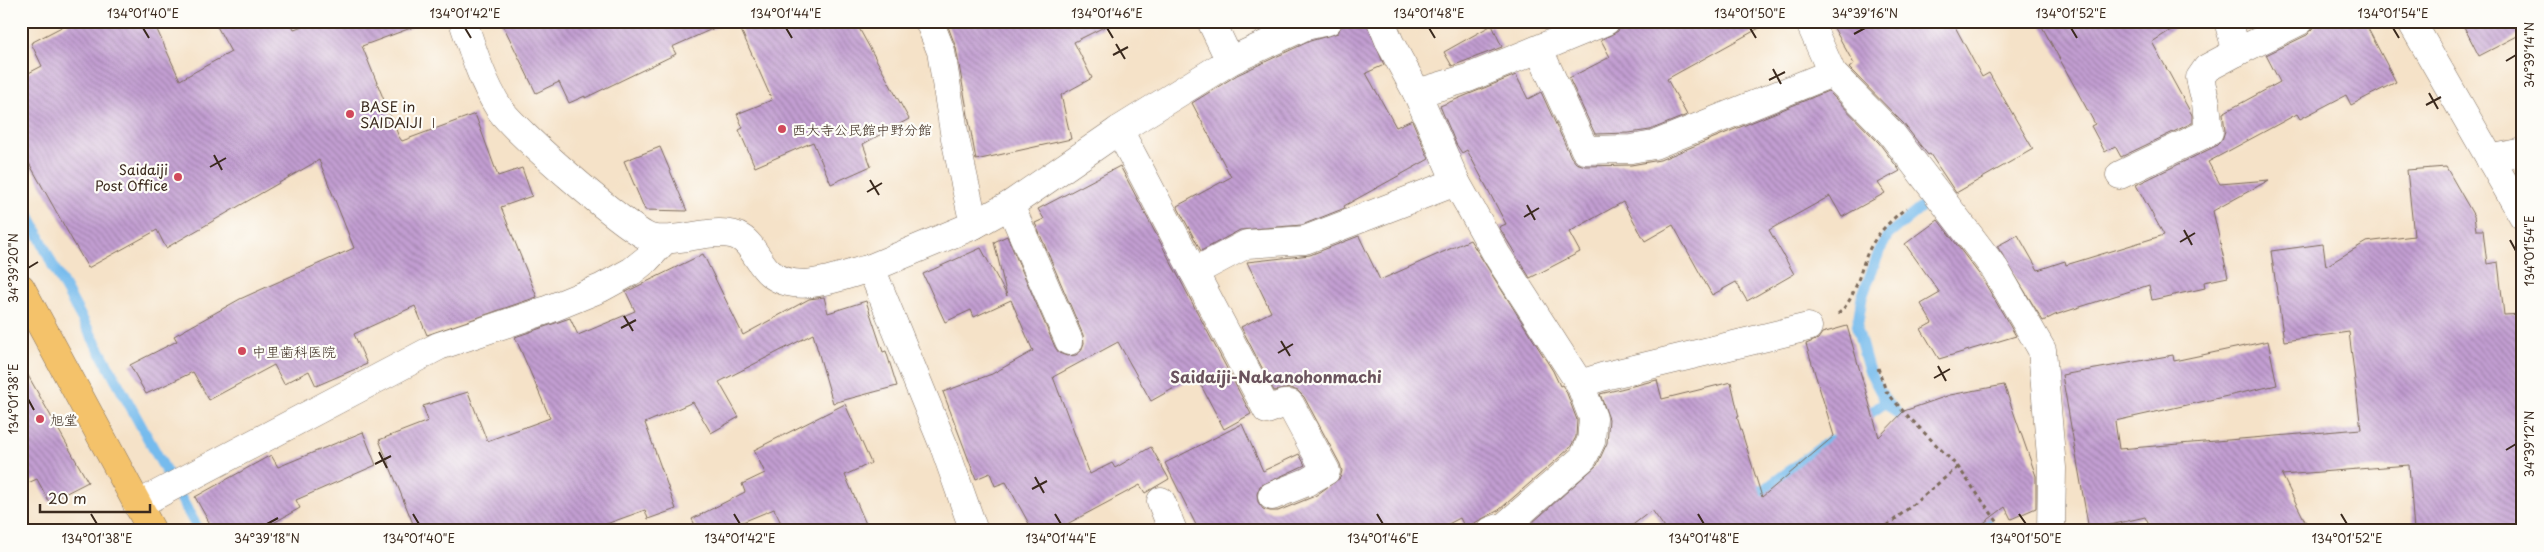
<svg xmlns="http://www.w3.org/2000/svg" width="2544" height="552" viewBox="0 0 2544 552" font-family="'Playpen Sans','Klee One',sans-serif">
<style>
.lines{fill:none;stroke-linecap:round;stroke-linejoin:round}
.stream{stroke:#76bbed;stroke-width:11}
.building{fill:url(#building-back-hatch)}
.minor-casing{stroke:#7c6a5a;stroke-width:29}
.tertiary-casing{stroke:#7c6a5a;stroke-width:29}
.primary-casing{stroke:#7c6a5a;stroke-width:29}
.path{stroke:#7c6a5a;stroke-width:3;stroke-dasharray:4 4;stroke-linecap:butt}
.minor{stroke:#fff;stroke-width:28}
.tertiary{stroke:#fff;stroke-width:28}
.primary{stroke:#f4c26a;stroke-width:28}
.ticks{fill:none;stroke:#3b2a1e;stroke-width:2}
.poi-dot{fill:#d1495b;stroke:#fdfcf7;stroke-width:2}
.labels{text-anchor:middle;dominant-baseline:central;stroke-width:4.5;stroke-linejoin:round;paint-order:stroke}
.poi-label{font-size:14px;fill:#3b2a1e;stroke:#fdfcf7;text-anchor:start}
.quarter-label{font-size:16px;font-weight:bold;fill:#6a535d;stroke:#fdfcf7}
.neatline{fill:none;stroke:#3b2a1e;stroke-width:2}
.ticks-label{font-size:12px;text-anchor:middle;fill:#3b2a1e}
</style>
<defs>
<pattern id="building-back-hatch" width="6" height="6" patternUnits="userSpaceOnUse" patternTransform="scale(1.25)"><rect width="6" height="6" fill="#c29ed2"/><path d="M-1 5l2 2M0 0l6 6M5-1l2 2" fill="none" stroke="#9f81aa"/></pattern>
</defs>
<rect width="100%" height="100%" fill="#fdfcf7"/>
<filter id="ink" filterUnits="userSpaceOnUse"><feTurbulence type="fractalNoise" baseFrequency=".02" numOctaves="2"/><feDisplacementMap in="SourceGraphic" scale="10" xChannelSelector="R" yChannelSelector="G"/><feConvolveMatrix kernelMatrix="1 2 1 2 8 2 1 2 1" color-interpolation-filters="sRGB"/></filter>
<filter id="wash" filterUnits="userSpaceOnUse"><feTurbulence type="fractalNoise" baseFrequency=".0096" numOctaves="4" result="noise"/><feDisplacementMap in="SourceGraphic" scale="20" xChannelSelector="R" yChannelSelector="G"/><feGaussianBlur stdDeviation="1.12" result="paint"/><feColorMatrix in="noise" values="0 0 0 0 0 0 0 0 0 0 0 0 0 0 0 0 0 1.4 0 .05"/><feComposite in="paint" operator="in"/></filter>
<g filter="url(#wash)">
<rect width="100%" height="100%" fill="#f5e2c8"/>
<g class="lines">
<g class="stream">
<polyline points="21,197 53,266 199,531"/>
<polyline points="1859,421 1886,402"/>
<polyline points="1910,426 1886,402 1868,368 1857,328 1862,297 1879,252 1888,235 1927,203"/>
<polyline points="1747,492 1764,490 1831,440"/>
<polyline points="1978,510 1992,531"/>
</g>
</g>
<g id="blocks">
<g class="building">
<polygon points="73,21 153,21 180,80 231,52 214,21 290,21 294,29 316,21 418,21 419,25 362,46 399,137 402,141 475,114 498,176 522,168 532,196 501,207 537,297 427,335 415,306 354,334 367,364 316,386 309,371 284,384 274,365 209,400 193,372 146,394 130,365 177,341 174,336 240,299 354,248 319,160 166,248 157,230 88,268 21,149 21,77 42,66 31,43"/>
<polygon points="501,21 730,21 672,47 676,54 585,98 585,96 569,103 559,82 536,93"/>
<polygon points="737,21 855,21 909,119 863,144 871,166 831,184 813,142 755,167 739,130 743,128 737,114 772,100"/>
<polygon points="946,21 1116,21 1074,42 1092,78 1061,95 1071,139 976,160 956,48"/>
<polygon points="1343,21 1366,21 1384,65 1366,73 1396,127 1412,120 1429,159 1344,206 1345,208 1302,225 1240,230 1201,251 1177,206 1231,177 1192,103 1237,75 1310,41 1338,33"/>
<polygon points="1621,21 1772,21 1667,79 1687,115 1650,130 1629,133 1595,134 1569,78 1610,57 1601,40 1618,31"/>
<polygon points="1830,21 1952,21 1982,77 1989,73 2033,149 1956,193 1930,154 1928,155 1903,123 1849,68 1854,64"/>
<polygon points="2039,21 2185,21 2152,42 2192,115 2192,123 2121,157 2115,146 2105,152 2091,126 2095,124"/>
<polygon points="2316,21 2364,21 2396,82 2351,105 2346,95 2300,119 2297,114 2208,162 2220,184 2269,180 2213,211 2228,277 2204,282 2205,288 2152,300 2149,285 2055,315 2043,321 1997,246 2018,235 2038,270 2065,261 2066,265 2164,235 2136,185 2216,146 2222,140 2225,131 2223,113 2280,82 2266,55 2307,35 2313,29"/>
<polygon points="2461,21 2523,21 2523,33 2479,56"/>
<polygon points="1492,25 1502,47 1452,66 1444,52"/>
<polygon points="1516,75 1528,99 1541,92 1571,157 1576,163 1585,166 1631,165 1660,160 1828,91 1879,143 1900,171 1878,183 1885,193 1842,217 1830,196 1769,230 1794,274 1747,301 1736,282 1712,295 1673,225 1645,241 1623,202 1569,232 1580,252 1530,278 1499,227 1506,224 1467,150 1462,153 1456,144 1440,106"/>
<polygon points="660,147 687,211 645,210 624,161"/>
<polygon points="1120,166 1251,414 1224,429 1196,376 1151,401 1118,342 1053,377 1090,474 1112,463 1115,468 1151,447 1169,479 1145,493 1140,485 1054,531 1033,531 1006,482 995,486 990,473 976,479 943,392 992,374 1033,351 1011,300 974,317 971,310 945,322 923,274 981,248 1007,296 994,242 1007,236 1055,347 1059,353 1067,356 1076,355 1081,351 1084,343 1083,335 1035,223 1044,219 1038,209"/>
<polygon points="2446,167 2474,216 2476,230 2483,230 2487,264 2498,262 2504,315 2523,314 2523,531 2414,531 2409,465 2282,475 2310,531 2152,531 2145,517 2089,530 2062,375 2173,355 2174,361 2268,341 2277,385 2115,421 2119,449 2361,429 2349,332 2284,341 2271,251 2323,244 2326,266 2366,242 2414,236 2407,170"/>
<polygon points="1938,220 1982,278 2016,336 1939,359 1921,329 1932,323 1921,304 1940,293 1905,244"/>
<polygon points="1359,236 1380,280 1470,240 1553,371 1560,386 1562,385 1566,391 1577,420 1576,437 1570,448 1499,510 1465,528 1460,518 1435,531 1199,531 1165,463 1242,424 1263,471 1299,454 1305,465 1260,486 1257,494 1258,502 1263,509 1270,511 1278,511 1315,496 1340,478 1342,471 1340,464 1304,397 1298,391 1290,388 1274,391 1241,327 1271,312 1247,262 1310,255"/>
<polygon points="703,254 743,335 809,299 824,297 828,313 866,301 883,352 886,351 897,386 833,403 813,334 719,382 739,417 711,433 693,402 645,423 676,509 648,519 645,510 587,531 416,531 379,440 428,421 423,406 468,392 487,441 550,418 515,337 570,318 578,335 635,311 626,292"/>
<polygon points="1847,326 1879,437 1904,411 1950,395 2004,385 2036,476 2036,508 2011,519 2005,507 1973,531 1667,531 1652,510 1625,531 1523,531 1597,465 1607,443 1609,419 1600,394 1657,380 1662,399 1731,382 1739,417 1737,417 1762,497 1834,436 1806,344 1818,339 1822,333"/>
<polygon points="21,363 88,482 49,502 37,479 21,486"/>
<polygon points="845,404 871,463 845,475 869,531 785,531 774,509 721,531 698,531 692,519 745,492 742,484 765,473 754,450"/>
<polygon points="363,432 376,465 296,500 300,508 259,531 214,531 195,497 271,455 278,467"/>
</g>
</g>
</g>
<g filter="url(#ink)">
<use href="#blocks" fill-opacity="0" stroke="#7c6a5a" stroke-width="1"/>
<g class="lines">
<g class="minor-casing">
<g id="minor">
<path d="M463,21C473,51 482,81 499,108C512,129 631,233 651,238C677,245 719,224 741,238C753,245 759,264 770,273C798,296 840,276 871,268L945,449L974,531"/>
<polyline points="1211,21 1230,61"/>
<polyline points="1381,21 1390,43 1417,93 1456,182 1497,255 1580,384 1593,418 1591,441 1583,458 1505,526 1491,531"/>
<polyline points="1809,21 1832,73 1891,133 1995,269 2042,350 2052,468 2051,531"/>
<polyline points="2228,21 2237,52 2300,21"/>
<polyline points="1539,50 1585,150 1631,149 1654,145 1832,73"/>
<polyline points="1417,93 1468,78 1606,21"/>
<polyline points="1119,130 1194,272 1247,244 1305,240 1456,182"/>
<polyline points="2490,159 2523,152"/>
<polyline points="2120,175 2209,132 2206,103 2200,78 2207,68 2237,52"/>
<polyline points="1010,205 1069,341"/>
<polyline points="974,225 1010,205 1119,130 1230,61 1305,26 1328,21"/>
<polyline points="871,268 974,225 955,138 941,51 929,21"/>
<polyline points="1194,272 1267,410 1283,404 1290,404 1326,471 1307,482 1272,496"/>
<polyline points="1580,384 1605,376 1808,327"/>
<polyline points="1161,501 1173,531"/>
<polyline points="137,505 439,346 547,310 601,288 632,271 647,259 664,241"/>
</g>
</g>
<g class="tertiary-casing">
<polyline id="tertiary" points="2411,21 2523,216"/>
</g>
<g class="primary-casing">
<polyline id="primary" points="21,288 152,531"/>
</g>
<g class="path">
<path d="M1838,314C1856,299 1859,272 1868,252C1877,233 1890,221 1906,208"/>
<polyline points="1878,368 1886,391 1903,411 1958,467 2004,531"/>
<polyline points="1881,531 1958,467"/>
</g>
<use href="#minor" class="minor"/>
<use href="#tertiary" class="tertiary"/>
<use href="#primary" class="primary"/>
</g>
</g>
<path class="ticks" d="M143,28L149,38M465,28L471,38M786,28L792,38M1107,28L1113,38M1429,28L1435,38M1750,28L1756,38M2071,28L2077,38M2393,28L2399,38M1854,34L1865,28M1116,44L1125,59M1113,55L1128,47M2506,61L2516,55M1773,69L1781,84M1769,80L1785,72M2429,93L2438,109M2426,105L2441,97M214,155L222,170M210,167L226,158M870,180L879,195M867,192L882,183M1527,205L1535,220M1524,217L1539,208M2184,230L2192,245M2510,240L2516,251M2180,242L2195,233M28,268L38,262M624,316L633,331M621,328L636,320M1281,341L1290,356M1278,353L1293,344M1938,366L1946,381M1934,378L1950,369M28,399L34,410M2506,450L2516,444M379,452L387,468M375,464L391,456M1035,477L1044,493M1032,489L1047,481M91,514L97,524M413,514L419,524M734,514L740,524M1055,514L1061,524M1377,514L1383,524M1698,514L1704,524M2019,514L2026,524M2341,514L2347,524M267,524L278,518"/>
<g class="poi-dot">
<circle cx="350" cy="114" r="5"/>
<circle cx="782" cy="129" r="5"/>
<circle cx="178" cy="177" r="5"/>
<circle cx="242" cy="351" r="5"/>
<circle cx="40" cy="419" r="5"/>
</g>
<g class="labels">
<g class="poi-label">
<text x="360" y="106">BASE in<tspan x="360" dy="16">SAIDAIJI Ⅰ</tspan></text>
<text x="792" y="129">西大寺公民館中野分館</text>
<text x="168" y="169" text-anchor="end">Saidaiji<tspan x="168" dy="16">Post Office</tspan></text>
<text x="252" y="351">中里歯科医院</text>
<text x="50" y="419">旭堂</text>
</g>
<g class="quarter-label">
<text x="1276" y="376">Saidaiji-Nakanohonmachi</text>
</g>
</g>
<rect width="2544" height="552" fill="none" stroke="#fdfcf7" stroke-width="55"/>
<path d="M40 504v8h110v-8" fill="none" stroke="#3b2a1e" stroke-width="2.5"/>
<text x="48" y="504" font-size="15" fill="#3b2a1e" stroke="#fdfcf7" stroke-width="4" paint-order="stroke">20 m</text>
<rect x="28" y="28" width="2488" height="496" class="neatline"/>
<g class="ticks-label">
<text x="143" y="18">134°01'40"E</text>
<text x="465" y="18">134°01'42"E</text>
<text x="786" y="18">134°01'44"E</text>
<text x="1107" y="18">134°01'46"E</text>
<text x="1429" y="18">134°01'48"E</text>
<text x="1750" y="18">134°01'50"E</text>
<text x="1865" y="18">34°39'16"N</text>
<text x="2071" y="18">134°01'52"E</text>
<text x="2393" y="18">134°01'54"E</text>
<text transform="translate(2530 55) rotate(-90)" y="4">34°39'14"N</text>
<text transform="translate(2530 251) rotate(-90)" y="4">134°01'54"E</text>
<text transform="translate(14 268) rotate(-90)" y="4">34°39'20"N</text>
<text transform="translate(14 399) rotate(-90)" y="4">134°01'38"E</text>
<text transform="translate(2530 444) rotate(-90)" y="4">34°39'12"N</text>
<text x="97" y="543">134°01'38"E</text>
<text x="267" y="543">34°39'18"N</text>
<text x="419" y="543">134°01'40"E</text>
<text x="740" y="543">134°01'42"E</text>
<text x="1061" y="543">134°01'44"E</text>
<text x="1383" y="543">134°01'46"E</text>
<text x="1704" y="543">134°01'48"E</text>
<text x="2026" y="543">134°01'50"E</text>
<text x="2347" y="543">134°01'52"E</text>
</g>
</svg>
